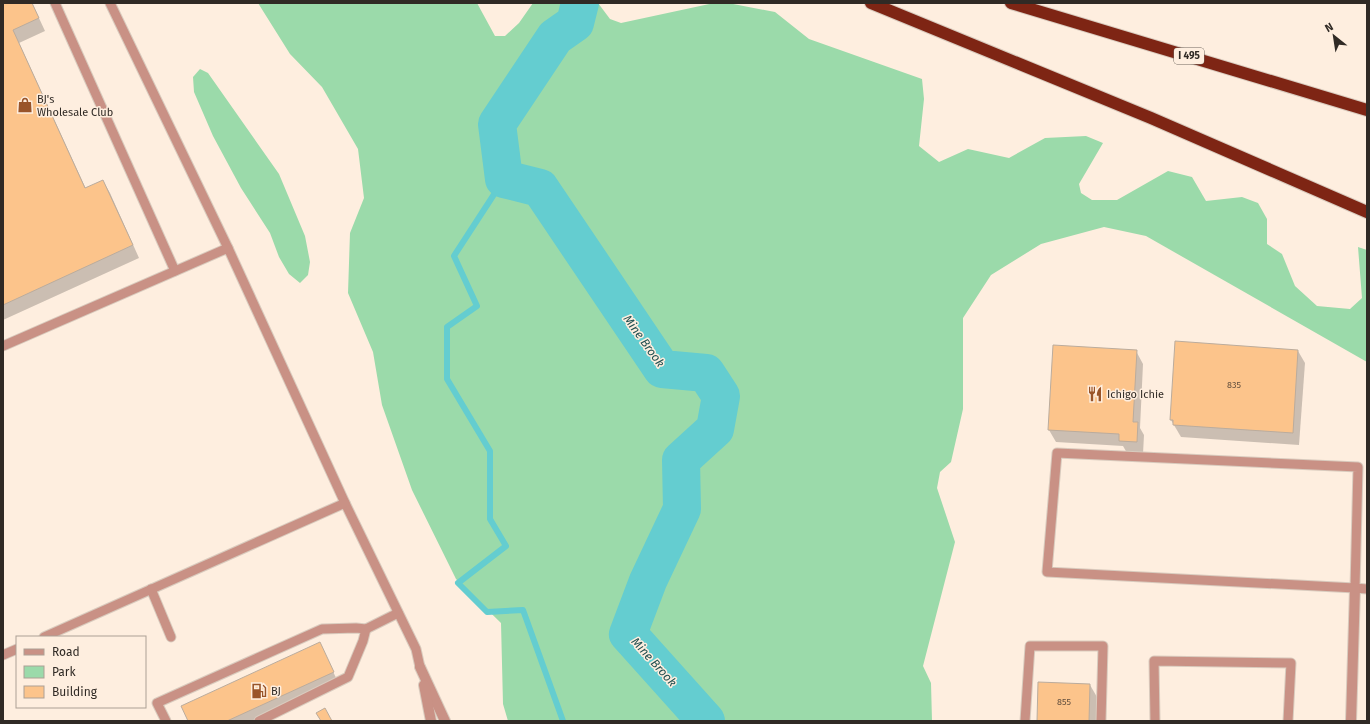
<svg xmlns="http://www.w3.org/2000/svg" width="1370" height="724" viewBox="0 0 1370 724" font-family="'Fira Sans',sans-serif">
<style>
.green{fill:#9bdaaa}
.shadow{fill:#0003}
.lines{fill:none;stroke-linecap:round;stroke-linejoin:round}
.stream{stroke:#64cdd0;stroke-width:6}
.river{stroke:#64cdd0;stroke-width:38}
.building{fill:#fcc48b;stroke:#bbac9d}
.lane-casing{stroke:#d9cbbe;stroke-width:11}
.street-casing{stroke:#d9cbbe;stroke-width:12}
.highway-casing{stroke:#d9cbbe;stroke-width:14}
.lane{stroke:#c99185;stroke-width:9}
.street{stroke:#c99185;stroke-width:10}
.highway{stroke:#7e2514;stroke-width:12}
.labels{text-anchor:middle;dominant-baseline:central;stroke-width:3;stroke-linejoin:round;paint-order:stroke}
.number-label{font-size:9px;fill:#63503e}
.shield{fill:#feeedf;stroke:#6e655d;stroke-width:1}
.shield-label{font-size:10px;font-weight:bold;fill:#302a25}
.poi-label{font-size:11px;fill:#302a25;stroke:#feeedf;text-anchor:start}
.water-label{font-size:12px;font-style:italic;fill:#215051;stroke:#feeedf}
</style>
<rect width="100%" height="100%" fill="#feeedf"/>
<g class="green">
<polygon points="258,3 477,3 495,36 505,36 519,23 533,3 598,3 610,19 621,23 714,3 728,3 775,12 809,39 922,79 924,99 919,146 939,162 968,149 1009,158 1045,138 1086,136 1103,143 1079,184 1081,193 1092,200 1117,200 1168,171 1192,177 1206,201 1242,197 1258,203 1267,219 1267,244 1282,254 1295,286 1317,306 1350,309 1362,298 1358,247 1367,250 1367,362 1146,236 1104,227 1041,244 991,275 963,318 963,409 951,462 940,472 937,488 955,542 923,666 931,683 932,721 508,721 503,704 501,623 456,579 412,490 382,405 373,352 348,293 350,233 364,198 358,149 322,87 290,54"/>
<polygon points="200,69 208,73 279,174 305,236 310,262 308,275 300,283 289,274 279,257 270,233 241,188 213,136 194,92 193,77"/>
</g>
<g class="shadow">
<polygon points="3,3 32,3 45,31 19,43 86,189 103,181 110,193 139,258 3,320"/>
<polygon points="1176,343 1298,351 1305,363 1299,445 1181,437 1171,420"/>
<polygon points="1136,351 1143,364 1140,428 1144,435 1143,454 1127,453 1123,446 1056,442 1049,430"/>
<polygon points="320,644 338,682 253,721 189,721"/>
<polygon points="1090,685 1097,697 1096,721 1038,721"/>
</g>
<g class="lines">
<polyline class="stream" points="504,179 454,256 477,306 447,327 447,379 490,451 490,519 506,546 458,583 487,612 523,610 563,721"/>
<polyline class="river" points="580,3 575,23 555,37 497,124 504,179 540,188 662,369 706,373 721,396 715,429 681,460 682,509 648,581 628,634 706,721"/>
</g>
<g class="building">
<polygon points="3,3 32,3 39,18 13,30 85,188 103,180 133,245 3,305"/>
<polygon points="1175,341 1298,350 1293,433 1173,425 1173,420 1170,420"/>
<polygon points="1053,345 1137,350 1133,422 1138,422 1137,442 1119,441 1119,434 1048,430"/>
<polygon points="320,642 334,672 227,721 188,721 181,706"/>
<polygon points="1038,682 1090,684 1089,721 1037,721"/>
<polygon points="325,708 332,721 321,721 316,713"/>
</g>
<g class="lines">
<g class="lane-casing">
<g id="lane">
<polyline points="55,3 175,271"/>
<polyline points="110,3 228,248 345,503 416,649 420,667"/>
<polyline points="3,346 228,248"/>
<polyline points="1355,588 1358,467 1057,453 1047,572 1355,588 1367,589"/>
<polyline points="151,589 171,637"/>
<polyline points="44,637 345,503"/>
<polyline points="3,655 17,649"/>
<polyline points="166,721 157,703 322,629 356,628 366,629 398,613"/>
<polyline points="259,721 348,677 363,641 366,629"/>
<polyline points="1025,721 1030,646 1103,646 1101,721"/>
<polyline points="1155,721 1154,661 1291,663 1288,721"/>
</g>
</g>
<g class="street-casing">
<g id="street">
<polyline points="420,667 445,721"/>
<polyline points="424,685 431,721"/>
<polyline points="1351,721 1355,588"/>
</g>
</g>
<g class="highway-casing">
<g id="highway">
<polyline points="871,3 1151,118 1367,212"/>
<polyline points="1011,3 1367,110"/>
</g>
</g>
<use href="#lane" class="lane"/>
<use href="#street" class="street"/>
<use href="#highway" class="highway"/>
</g>
<defs>
<g id="shop-bare" transform="scale(1.2)"><path d="M-5-2.5h2.3a2.7 3.5 0 0 1 5.4 0H5L5.5 6h-11ZM-1.5-2.5h3a1.5 2.3 0 0 0-3 0Z" fill="#995429" stroke="#feeedf" stroke-width="2.5" paint-order="stroke"/></g>
<g id="restaurant-bare" transform="scale(1.2)"><path d="M-5-6h1v4h1v-4h1v4h1v-4h1v5L-1.5 .5V6h-2V.5L-5-1ZM5-6V6H3V1.5H1.5Q1.5-4 5-6Z" fill="#995429" stroke="#feeedf" stroke-width="2.5" paint-order="stroke"/></g>
<g id="fuel-bare" transform="scale(1.2)"><path d="M-5.5-6h7V0h2V4h1.3V-2.5L3-4.5l.8-.8L6-3V5H2.5V1h-1V6h-7ZM-4.2-4.7v3.2H.2V-4.7Z" fill="#995429" stroke="#feeedf" stroke-width="2.5" paint-order="stroke"/></g>
</defs>
<g fill-rule="evenodd">
<use href="#shop-bare" x="25" y="105"/>
<use href="#restaurant-bare" x="1095" y="394"/>
<use href="#fuel-bare" x="259" y="691"/>
</g>
<g class="labels">
<g class="number-label">
<text x="1234" y="385">835</text>
<text x="1064" y="702">855</text>
</g>
<rect class="shield" x="1174" y="48" width="30" height="16" rx="3"/>
<g class="shield-label">
<text x="1189" y="56">I 495</text>
</g>
<g class="poi-label">
<text x="37" y="99">BJ's<tspan x="37" dy="13">Wholesale Club</tspan></text>
<text x="1107" y="394">Ichigo Ichie</text>
<text x="271" y="691">BJ</text>
</g>
<g class="water-label">
<text transform="translate(644 341) rotate(54)">Mine Brook</text>
<text transform="translate(654 662) rotate(48)">Mine Brook</text>
</g>
</g>
<rect width="1370" height="724" fill="none" stroke="#302a25" stroke-width="8"/>
<rect x="16" y="636" width="130" height="72" fill="#feeedf" stroke="#aca095"/>
<rect x="24" y="649" width="20" height="6" fill="#c99185" stroke="#aca095"/>
<text x="52" y="656" font-size="12" fill="#302a25">Road</text>
<rect x="24" y="666" width="20" height="12" fill="#9bdaaa" stroke="#aca095"/>
<text x="52" y="676" font-size="12" fill="#302a25">Park</text>
<rect x="24" y="686" width="20" height="12" fill="#fcc48b" stroke="#aca095"/>
<text x="52" y="696" font-size="12" fill="#302a25">Building</text>
<g transform="translate(1334 36) rotate(330)" stroke="#feeedf" stroke-width="3" paint-order="stroke">
<path d="M0-3L7 15L0 10L-7 15Z" fill="#302a25"/>
<text y="-6" font-size="11" font-weight="bold" text-anchor="middle" fill="#302a25">N</text>
</g>
</svg>
